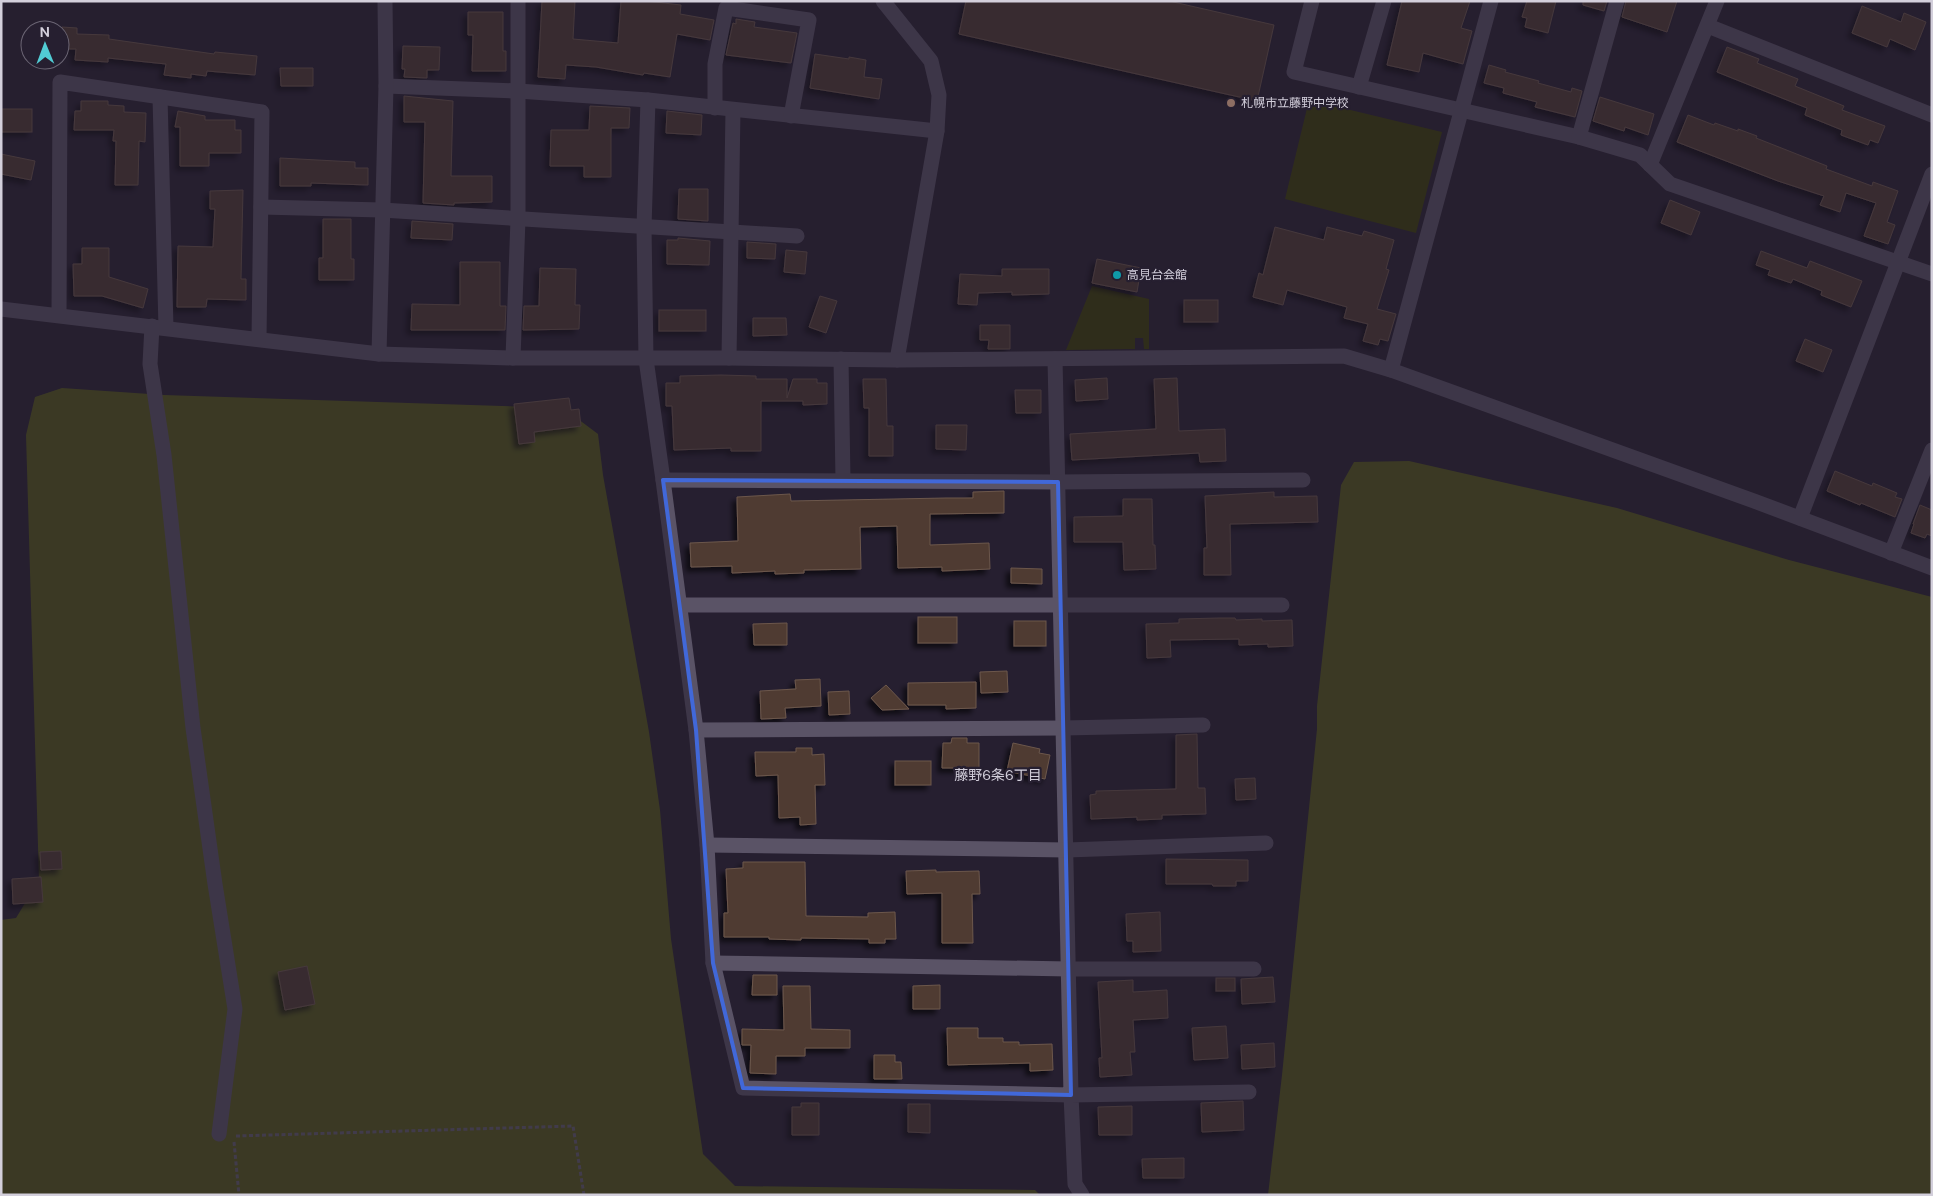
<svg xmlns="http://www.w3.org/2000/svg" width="1933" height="1196" viewBox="0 0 1933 1196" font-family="'DM Sans','Noto Sans JP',sans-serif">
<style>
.green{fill:#3b3f04}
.forest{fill:#545a18}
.building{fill:#4f3b31;stroke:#6c574c;filter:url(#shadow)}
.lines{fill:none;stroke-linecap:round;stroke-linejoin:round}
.path{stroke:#635e6d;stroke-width:3;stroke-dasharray:4 2.5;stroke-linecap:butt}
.minor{stroke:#5a5366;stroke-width:15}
.marked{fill:none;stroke:#4168d9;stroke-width:4;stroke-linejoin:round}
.education-dot{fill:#8d6e63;stroke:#261f30;stroke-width:2}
.culture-dot{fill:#0f9aa8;stroke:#261f30;stroke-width:2}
.labels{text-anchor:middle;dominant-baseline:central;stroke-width:4.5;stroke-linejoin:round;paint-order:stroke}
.poi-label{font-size:12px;fill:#d3cfdb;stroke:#261f30;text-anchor:start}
.neighbourhood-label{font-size:14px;fill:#d3cfdb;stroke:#261f30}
</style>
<defs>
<filter id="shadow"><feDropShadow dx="-4.5" dy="4.5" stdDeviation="2.5" flood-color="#0009"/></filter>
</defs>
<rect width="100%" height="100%" fill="#261f30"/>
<g class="green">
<polygon points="1309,100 1442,132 1416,233 1285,199"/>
<polygon points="1092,286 1149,299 1149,349 1144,349 1143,338 1135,338 1135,349 1066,350"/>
</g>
<g class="forest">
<polygon points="62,388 164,395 533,407 574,416 598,434 603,475 649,732 660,810 671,939 703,1154 735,1186 1035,1190 1040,1195 1,1195 1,920 16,918 39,880 26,435 35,397"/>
<polygon points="1409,461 1617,508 1789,560 1932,597 1932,1195 1268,1195 1282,1075 1317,729 1317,706 1341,485 1354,462"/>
</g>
<g class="building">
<polygon points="542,1 575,1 573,39 618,43 621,1 646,1 681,5 680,14 714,20 710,40 677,34 670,77 644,73 643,75 596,67 566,65 565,79 538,77"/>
<polygon points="966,1 1169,1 1274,25 1257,101 959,34"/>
<polygon points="1402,1 1470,1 1461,28 1472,31 1463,64 1423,53 1419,72 1387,65"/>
<polygon points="1527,1 1556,1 1548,33 1525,27 1527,18 1522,17"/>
<polygon points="1583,1 1607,1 1604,11 1583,5"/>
<polygon points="1626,1 1677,1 1667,32 1622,17"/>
<polygon points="1862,6 1901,22 1904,13 1926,22 1915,50 1890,39 1887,47 1852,33"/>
<polygon points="468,12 503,12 503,51 506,51 506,71 472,71 473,35 468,35"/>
<polygon points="736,19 755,22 754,27 797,33 791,63 726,55 733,23 736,24"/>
<polygon points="62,27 77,28 77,34 109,35 109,39 214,54 215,52 257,56 255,75 207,71 206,76 191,74 191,78 164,75 166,64 108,58 108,62 75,60 76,49 61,49"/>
<polygon points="403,46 440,47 439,70 427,70 427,78 404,77 405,69 402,69"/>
<polygon points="1727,47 1759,59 1757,63 1798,79 1795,86 1844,106 1842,110 1885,126 1878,143 1870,140 1868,145 1841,135 1842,130 1805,115 1807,108 1717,72"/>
<polygon points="815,54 849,59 849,57 866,60 864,77 882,79 879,99 810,88"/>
<polygon points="1489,65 1506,70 1505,72 1539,81 1538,83 1571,92 1572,88 1582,91 1575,117 1535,107 1537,102 1503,93 1504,88 1484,83"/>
<polygon points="280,68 313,68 313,86 281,86"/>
<polygon points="404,96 453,101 451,176 492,176 492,202 454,203 454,205 423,203 425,122 404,122"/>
<polygon points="1600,97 1654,114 1648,135 1625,127 1624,131 1593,121"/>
<polygon points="81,101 108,101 108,105 124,106 124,112 146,113 145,142 139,141 138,185 115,185 116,141 113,141 114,130 74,130 75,111 81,111"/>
<polygon points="590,106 630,108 629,128 611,128 611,177 584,177 584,166 550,166 551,130 589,130"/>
<rect x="1" y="109" width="31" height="23"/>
<polygon points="178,111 205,116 205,120 235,120 235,130 241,130 241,153 209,153 209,166 180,166 180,127 175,127"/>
<polygon points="667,111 702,115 701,135 666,133"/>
<polygon points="1688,115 1714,125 1715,123 1738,131 1738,129 1757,136 1756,138 1827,166 1826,169 1872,186 1873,182 1898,191 1887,222 1895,225 1888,244 1864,236 1876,203 1846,193 1840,212 1820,205 1824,196 1778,181 1677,142"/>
<polygon points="1,154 35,161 31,180 1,174"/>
<polygon points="280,158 355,162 355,168 368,168 368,185 311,183 311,186 280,186"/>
<polygon points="679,189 708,189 708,221 678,219"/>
<polygon points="243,190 241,279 246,279 246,300 207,299 206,307 177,307 178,246 213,247 215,209 210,209 210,191"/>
<polygon points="1670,200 1700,212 1691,235 1661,223"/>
<polygon points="323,219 351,219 351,259 354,259 354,280 319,280 319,258 323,258"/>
<polygon points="412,221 453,224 452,240 411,238"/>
<polygon points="1275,227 1324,240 1327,227 1362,236 1364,231 1394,240 1386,269 1389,270 1377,309 1396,314 1388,341 1380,339 1378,345 1363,341 1368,324 1344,318 1347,307 1287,290 1283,305 1253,297 1259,273 1263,275"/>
<polygon points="678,238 710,241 709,265 667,264 667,240 678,240"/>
<polygon points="747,242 776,244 775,259 747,258"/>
<polygon points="82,248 109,248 109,277 148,289 143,308 102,296 74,296 73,264 82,264"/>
<polygon points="786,250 807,252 805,274 784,272"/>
<polygon points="1761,251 1807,268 1810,261 1862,281 1851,307 1821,295 1822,291 1793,279 1791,283 1768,275 1770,270 1756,265"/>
<polygon points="1097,259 1141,268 1137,292 1092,283"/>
<polygon points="460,262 500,262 500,306 506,306 505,330 411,330 412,304 460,305"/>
<polygon points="540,268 576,269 575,305 580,305 579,329 523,330 524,306 539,306"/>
<polygon points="1002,269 1049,269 1049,294 1012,295 1012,292 978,293 977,305 958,304 960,274 1002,276"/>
<polygon points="820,296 837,301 826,333 809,327"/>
<rect x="1184" y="300" width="34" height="22"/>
<rect x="659" y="310" width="47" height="21"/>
<polygon points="753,318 786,318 787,335 753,336"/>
<polygon points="980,325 1010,325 1010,349 988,349 989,340 980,340"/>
<polygon points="1805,339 1832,350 1823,372 1796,361"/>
<polygon points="721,375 756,376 756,379 787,379 787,398 793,379 817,379 817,383 827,383 827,404 803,405 803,401 761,401 761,451 731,451 731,448 674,450 672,406 666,406 666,383 680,383 680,376"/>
<polygon points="1107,378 1108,399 1076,401 1075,380"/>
<polygon points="1177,378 1179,431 1225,429 1226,461 1200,462 1199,453 1072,460 1070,434 1156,429 1154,379"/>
<polygon points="863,379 886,379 887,426 893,426 893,456 869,456 869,408 864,408"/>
<polygon points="1015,390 1041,390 1041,413 1016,413"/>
<polygon points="569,398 571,410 579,409 581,426 534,432 535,442 519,444 514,404"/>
<polygon points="936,425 967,425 966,450 936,449"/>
<polygon points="1835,471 1872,486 1873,483 1897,493 1895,497 1902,499 1895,517 1861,503 1860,505 1827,491"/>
<polygon points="1004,491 1004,513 930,514 930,545 989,543 990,569 942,571 942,567 898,568 897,526 860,527 861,569 804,570 804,573 775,574 775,571 732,573 732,566 691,567 690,543 738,541 737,497 790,494 791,501 946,498 973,498 973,492"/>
<polygon points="1274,492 1274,497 1317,496 1318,522 1230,524 1231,575 1204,575 1204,548 1207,548 1205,496"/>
<polygon points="1123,499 1152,499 1153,545 1155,545 1156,569 1124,570 1123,542 1074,542 1074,517 1123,516"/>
<polygon points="1920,505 1932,510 1932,536 1927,534 1925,538 1911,533 1914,524 1913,524"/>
<polygon points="1011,568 1042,569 1042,584 1011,583"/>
<rect x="918" y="617" width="39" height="26"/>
<polygon points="1219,618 1235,618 1236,620 1262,619 1262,621 1292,620 1293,646 1268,647 1268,644 1239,645 1239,639 1170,640 1171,657 1147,658 1146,624 1179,623 1179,619"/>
<rect x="1014" y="621" width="32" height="25"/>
<polygon points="787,623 787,645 754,645 753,624"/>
<polygon points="1007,671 1008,692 981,693 980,672"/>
<polygon points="820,679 821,706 785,708 786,718 761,719 760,691 796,689 795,680"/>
<polygon points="976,682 976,708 946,709 946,705 908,705 908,683"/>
<polygon points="886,685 909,709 882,710 871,698"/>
<polygon points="849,691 850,714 829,715 828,692"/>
<polygon points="1197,734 1198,788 1205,788 1206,814 1162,815 1162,819 1137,820 1137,817 1091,819 1090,795 1096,794 1096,791 1176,789 1176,735"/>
<polygon points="952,738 967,738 967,743 979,743 979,768 942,768 943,743 951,743"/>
<polygon points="1013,743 1040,749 1039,753 1050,755 1045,779 1007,771"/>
<polygon points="796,748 812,748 812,755 824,754 825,785 815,785 816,824 800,825 800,817 779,818 778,775 756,776 755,752 796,752"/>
<rect x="895" y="761" width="36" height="24"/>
<polygon points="1255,778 1256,799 1236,800 1235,779"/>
<polygon points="61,851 62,869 41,870 40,852"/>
<polygon points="1166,859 1248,860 1248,881 1236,881 1236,886 1213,886 1212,884 1166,884"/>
<polygon points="743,862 805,862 806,916 868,917 868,913 895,912 896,939 885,939 885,943 869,943 869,939 801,938 801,940 769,939 769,937 724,937 724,913 728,913 726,869 743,868"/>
<polygon points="936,870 936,872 979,871 980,894 972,894 973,943 942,943 942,893 907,894 906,871"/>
<polygon points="41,877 43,902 13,904 12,879"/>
<polygon points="1160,912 1161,951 1133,952 1133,941 1127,941 1126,914"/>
<polygon points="307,966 315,1004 285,1010 278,972"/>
<polygon points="753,975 777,975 777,995 752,995"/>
<polygon points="1273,977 1275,1002 1242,1004 1241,979"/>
<rect x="1216" y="978" width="19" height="13"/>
<polygon points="1133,980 1133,992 1167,990 1168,1018 1133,1020 1135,1052 1130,1052 1132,1075 1100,1077 1099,1058 1102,1058 1098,982"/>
<polygon points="940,985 940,1009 913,1009 913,986"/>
<polygon points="783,986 810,986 811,1029 850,1030 850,1048 805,1048 805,1056 776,1056 776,1074 750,1073 751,1045 742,1045 742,1029 784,1030"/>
<polygon points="1226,1026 1228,1058 1194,1060 1192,1028"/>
<polygon points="947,1028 978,1028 978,1038 1003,1038 1003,1042 1019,1042 1019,1045 1052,1044 1053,1070 1030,1071 1030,1063 948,1065"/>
<polygon points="1274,1043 1275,1067 1242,1069 1241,1045"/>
<polygon points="874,1055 895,1055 895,1062 901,1062 902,1079 874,1079"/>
<polygon points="1243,1101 1244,1130 1202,1132 1201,1103"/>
<polygon points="801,1103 819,1103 819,1135 792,1135 792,1107 801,1107"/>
<polygon points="908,1104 930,1104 930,1133 908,1132"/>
<polygon points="1132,1106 1132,1135 1099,1135 1098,1107"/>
<polygon points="1184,1158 1184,1178 1143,1178 1142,1159"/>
</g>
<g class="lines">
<g class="path">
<polyline points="236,1136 573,1126 584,1195"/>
<polyline points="234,1142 239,1195"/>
</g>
<g class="minor">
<polyline points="1312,1 1294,72 1579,137 1640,155 1670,184 1932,274"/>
<polyline points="1708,26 1932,115"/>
<polyline points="386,86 518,91 648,100 937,131"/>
<polyline points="1359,87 1384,1"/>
<polyline points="160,97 166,328"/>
<polyline points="648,100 644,227 646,359 663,480 696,730 707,845 713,963 743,1088 1071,1095 1055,359"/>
<polyline points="715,108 715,64 726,8 809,20 791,116"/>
<polyline points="1579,137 1617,1"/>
<polyline points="1650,165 1717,1"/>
<polyline points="261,207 382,210 797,236"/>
<polyline points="1,309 379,354 513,358 729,358 897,360 937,131 939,95 931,61 883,1"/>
<polyline points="59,315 60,82 262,112 259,339"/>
<polyline points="152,326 150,364 164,455 193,728 215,884 235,1009 219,1134"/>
<polyline points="379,354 386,86 385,1"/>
<polyline points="513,358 518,219 518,1"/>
<polyline points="729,358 733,110"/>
<polyline points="841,359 843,480"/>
<polyline points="897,360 1344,356 1391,370 1754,501 1932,568"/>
<polyline points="1391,370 1491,1"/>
<polyline points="663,480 1058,482 1303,480"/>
<polyline points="1800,518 1932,174"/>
<polyline points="1891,553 1932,450"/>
<polyline points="680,605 1282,605"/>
<polyline points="696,730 1064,728 1203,725"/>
<polyline points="707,845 1067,850 1266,843"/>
<polyline points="713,963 1069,969 1254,969"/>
<polyline points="1082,1195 1075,1184 1071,1095 1249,1092"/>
</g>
</g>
<path d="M0 0H1933V1196H0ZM663,480L1058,482L1071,1095L743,1088L713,963L696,730Z" fill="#261f30" fill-opacity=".55" fill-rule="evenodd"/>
<path class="marked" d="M663,480L1058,482L1071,1095L743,1088L713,963L696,730Z"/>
<circle class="education-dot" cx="1231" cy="103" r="5"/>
<circle class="culture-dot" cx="1117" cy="275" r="5"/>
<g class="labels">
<g class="poi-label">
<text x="1241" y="103">札幌市立藤野中学校</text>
<text x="1127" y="275">高見台会館</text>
</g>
<g class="neighbourhood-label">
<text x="998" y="775">藤野6条6丁目</text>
</g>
</g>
<rect width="1933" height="1196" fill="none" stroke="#d3cfdb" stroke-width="5"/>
<g transform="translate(45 45) rotate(359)"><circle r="24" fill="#261f30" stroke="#6b6574"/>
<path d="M0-4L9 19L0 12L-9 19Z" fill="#51ccd4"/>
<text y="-8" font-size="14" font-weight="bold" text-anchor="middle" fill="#d3cfdb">N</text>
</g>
</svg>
